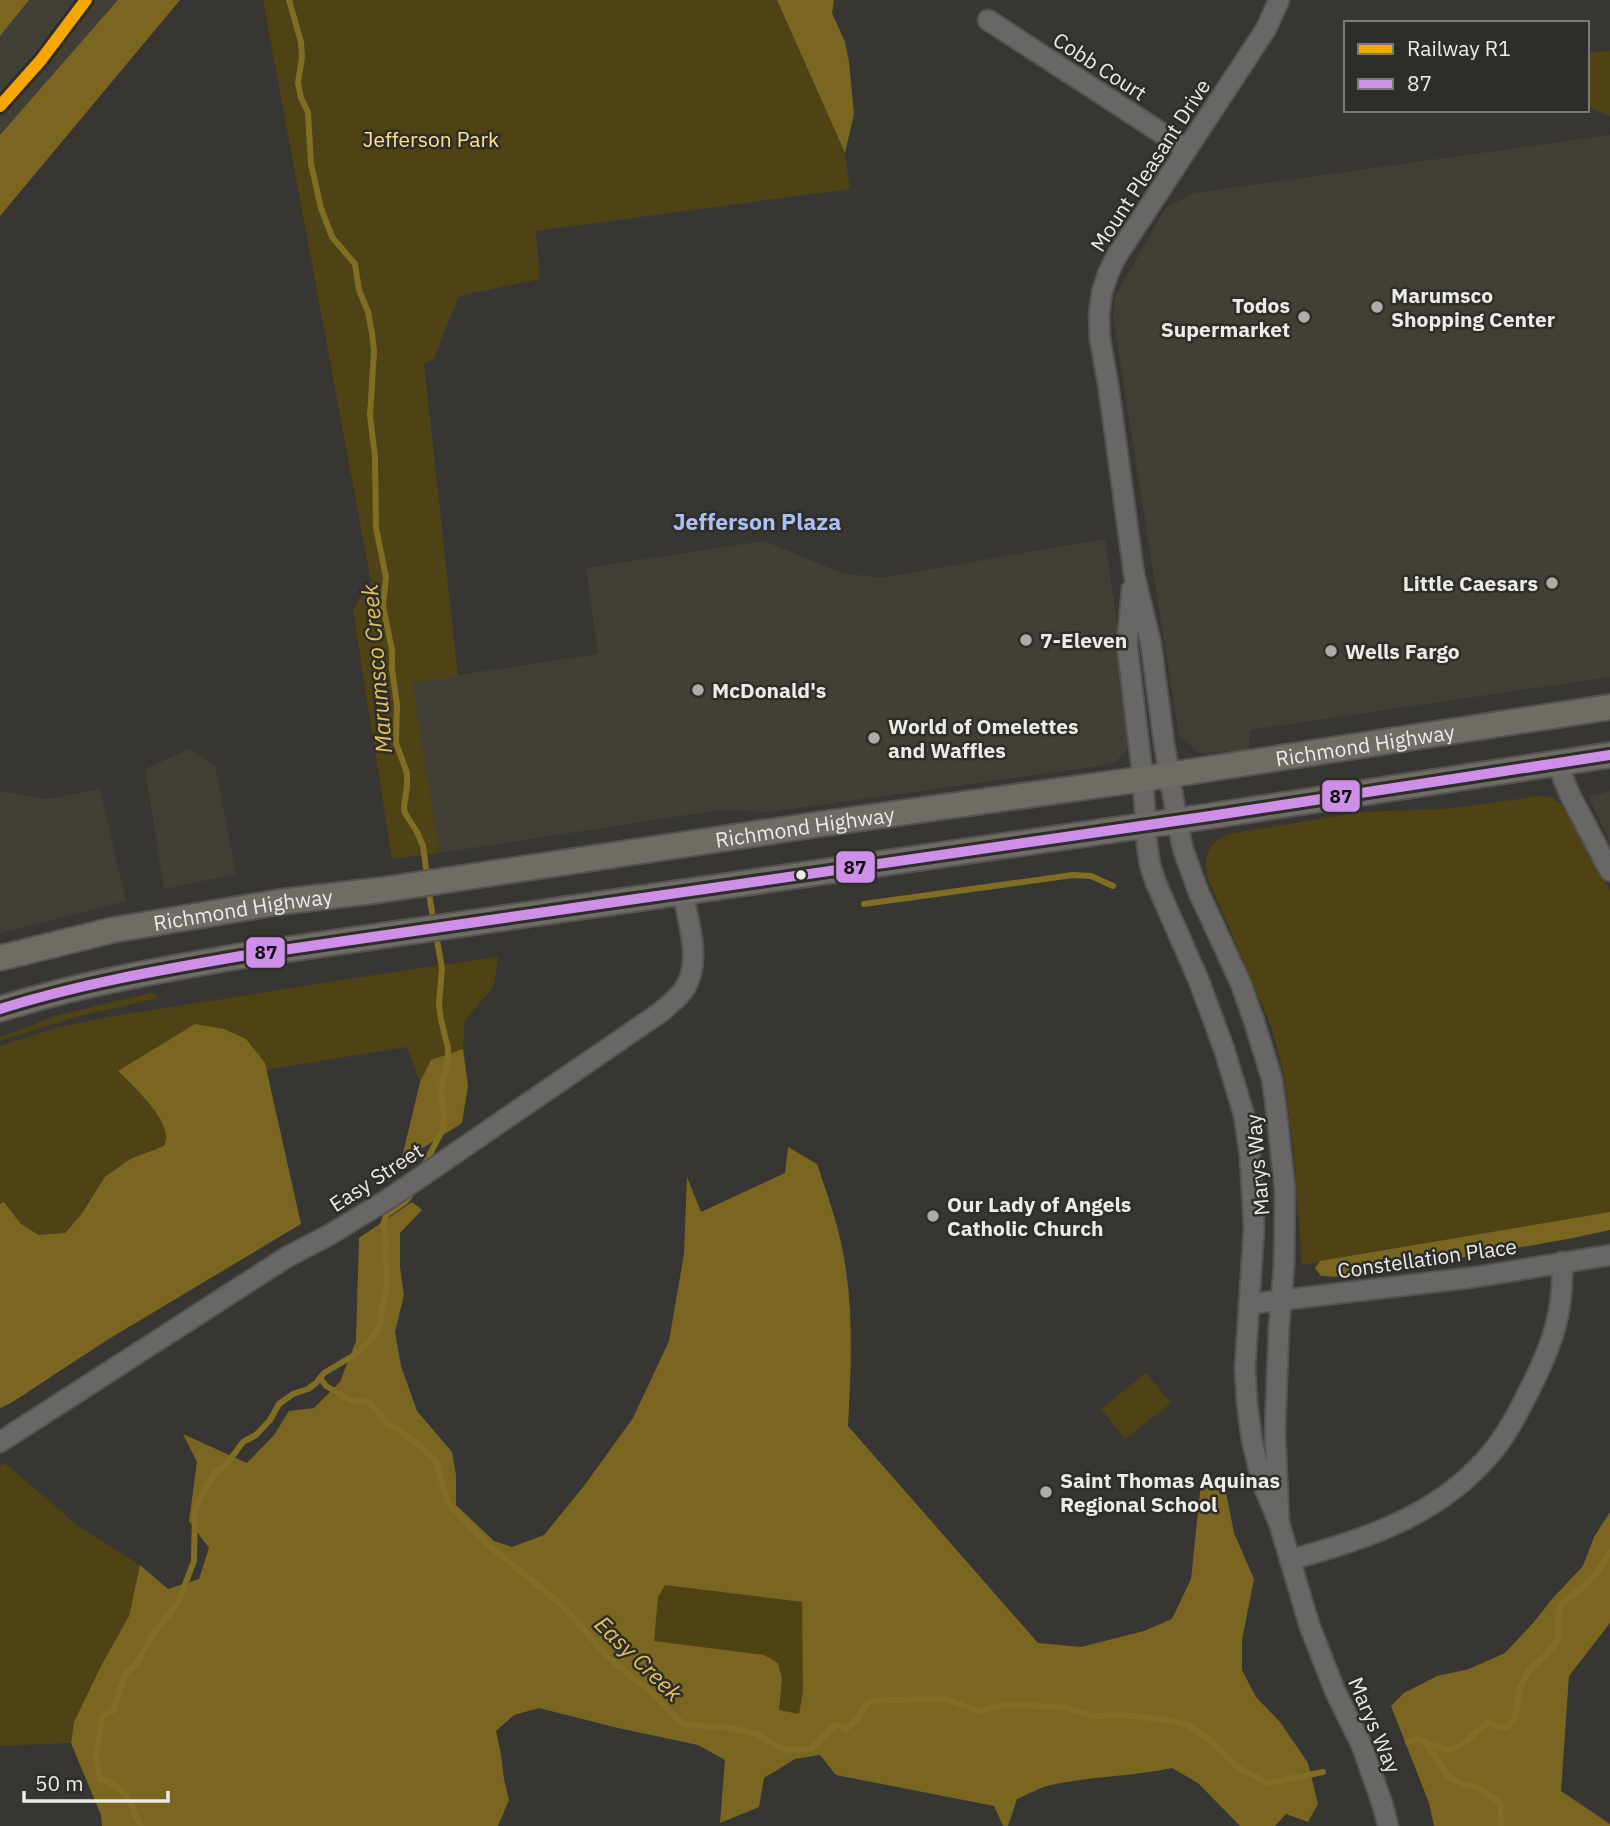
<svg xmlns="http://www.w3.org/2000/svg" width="1610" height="1826" viewBox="0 0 1610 1826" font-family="'IBM Plex Sans',sans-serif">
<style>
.built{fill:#424036}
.green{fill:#4f4214}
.forest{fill:#7b6621;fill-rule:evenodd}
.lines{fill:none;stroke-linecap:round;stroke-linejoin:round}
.stream{stroke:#826d24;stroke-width:6}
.minor-casing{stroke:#545351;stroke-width:23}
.major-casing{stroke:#545351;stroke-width:28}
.minor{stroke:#686765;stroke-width:19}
.major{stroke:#6e6c65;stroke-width:24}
.bus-1-casing{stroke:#2e2d28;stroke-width:16}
.bus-1{stroke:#ce8fe9;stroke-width:10}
.rail-1-casing{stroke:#2e2d28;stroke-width:18}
.rail-1{stroke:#f7a600;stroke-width:12}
.poi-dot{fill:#adaca9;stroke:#2e2d28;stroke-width:2.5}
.bus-dot{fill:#ecebe8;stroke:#2e2d28;stroke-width:2.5}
.labels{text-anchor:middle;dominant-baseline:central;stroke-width:5;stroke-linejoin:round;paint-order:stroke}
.street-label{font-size:21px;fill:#ecebe8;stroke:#2e2d28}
.park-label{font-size:21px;fill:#fce191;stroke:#2e2d28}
.poi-label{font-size:21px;font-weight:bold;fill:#ecebe8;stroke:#2e2d28;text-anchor:start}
.neighbourhood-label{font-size:23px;font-weight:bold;fill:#acc0f6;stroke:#2e2d28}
.water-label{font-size:23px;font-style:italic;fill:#e4c35a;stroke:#2e2d28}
.line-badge{stroke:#2e2d28;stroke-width:2.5}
.pale-badge-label{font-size:19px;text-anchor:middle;font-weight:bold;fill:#111}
</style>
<rect width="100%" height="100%" fill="#373633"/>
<g class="built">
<polygon points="29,0 120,0 0,147 0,36"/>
<polygon points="1610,135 1610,677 1250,730 1249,750 1199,753 1179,735 1113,316 1115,296 1166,208 1194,193"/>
<polygon points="1105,539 1131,721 1130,745 1127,751 1115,762 1093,767 768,812 720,810 440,853 413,682 598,654 586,568 764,541 842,573 880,578"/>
<polygon points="190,749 215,765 236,874 164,889 145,769"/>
<polygon points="100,789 126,901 0,933 0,791 48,799"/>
<polygon points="1610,791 1610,842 1589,797"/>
</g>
<g class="green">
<polygon points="263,0 777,0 845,153 850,189 536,231 540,279 459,296 433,360 424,363 458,676 413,683 440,853 392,859 353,610 371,582"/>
<polygon points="1610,51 1610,116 1599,112 1587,104 1587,52"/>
<path d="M1540,796L1552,798L1570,811L1610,891V1212L1302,1265L1295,1162L1284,1075L1272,1028L1207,876C1204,854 1208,844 1228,834L1360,812L1446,809Z"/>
<path d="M498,957L494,986L465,1020L463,1049L431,1060L420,1082L407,1047L266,1070L265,1063L118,1072C133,1086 163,1113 166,1135C167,1138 165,1143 164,1146L130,1159L90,1199L80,1216L65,1233L40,1235L21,1224L4,1202L0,1204V1046L56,1028L108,1017L393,972Z"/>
<polygon points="150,993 156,995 158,998 72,1018 0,1041 0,1037 56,1016"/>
<polygon points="1146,1373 1171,1403 1125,1439 1101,1409"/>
<polygon points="5,1463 78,1526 140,1565 129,1616 102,1664 74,1722 71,1743 0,1746 0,1466"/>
<polygon points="648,1579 824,1601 812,1727 640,1668"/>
</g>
<g class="forest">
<polygon points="0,0 29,0 0,36"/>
<polygon points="118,0 180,0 0,216 0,135"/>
<polygon points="777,0 834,0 832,13 845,42 849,62 854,114 845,153"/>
<path d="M195,1024L224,1029L246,1039L265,1063L301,1224L107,1340L11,1403L0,1408V1204L4,1202L21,1224L39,1235L65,1233L80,1216L105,1177L130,1159L164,1146C165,1143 167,1138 166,1135C163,1113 133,1086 118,1071Z"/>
<polygon points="463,1049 468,1086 462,1123 401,1162 420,1082 431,1060"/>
<path d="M788,1147L817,1164C827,1194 839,1226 844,1258C854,1314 851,1370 848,1426L1038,1643L1081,1647L1144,1631L1172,1619L1191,1579L1201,1483L1225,1487L1234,1533L1254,1579L1242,1640V1670L1256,1697L1280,1722L1308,1763L1318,1804L1308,1822L1286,1814L1275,1826H1240L1198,1783L1172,1768C1131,1777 1088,1776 1047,1786C1037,1789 1026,1795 1017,1799L1008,1826H1003L994,1806L836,1775L820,1755L795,1759L764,1778L759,1807L720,1823L725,1760L698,1745L618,1728L539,1708L514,1715L496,1731L501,1755L504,1779L509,1800L498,1826H102L101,1815L71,1743L74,1722L102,1664L129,1616L140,1565L168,1589L199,1579L209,1548L189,1521L197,1462L183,1434L247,1463L274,1435L289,1411L314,1408L340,1382L356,1341L359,1238L412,1202L422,1210L400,1233V1267L404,1295L395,1332L401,1366L417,1411L452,1452L456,1475V1505L494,1541L512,1547L544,1535L584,1486L633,1418L669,1341L684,1254L687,1177L701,1212L785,1173ZM665,1585L802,1602L803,1692L799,1714L779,1710L782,1678L778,1663L764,1655L654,1641L658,1597Z"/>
<polygon points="1610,1212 1610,1230 1573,1238 1363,1275 1340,1277 1321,1276 1315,1268 1320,1261"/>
<polygon points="1610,1512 1610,1623 1569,1676 1561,1791 1610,1824 1610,1826 1434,1826 1429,1803 1391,1706 1404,1693 1437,1676 1469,1669 1505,1653 1534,1622 1552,1599 1583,1566 1594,1537"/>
</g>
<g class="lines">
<g class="stream">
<polyline points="289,0 301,42 302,57 298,83 301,98 308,112 311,164 321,208 332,237 355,264 359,290 368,312 372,333 374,351 370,416 375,456 376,528 386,577 383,606 392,650 392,669 397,705 396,743 407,773 407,786 404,807 405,813 417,832 423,846 427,876"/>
<polyline points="428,887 434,924"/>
<polyline points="864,904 1073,875 1091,876 1113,886"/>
<polyline points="422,1169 443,1129 444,1115 441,1090 448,1060 448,1048 441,1020 439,1004 442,968 436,935"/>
<polyline points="320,1378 326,1386 350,1400 369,1402 388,1424 402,1432 421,1447 436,1462 448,1503 493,1549 561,1604 609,1658 647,1689 683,1724 730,1728 757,1734 785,1750 811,1749 834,1726 840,1725 846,1729 857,1719 868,1702 887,1700 946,1699 977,1711 1006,1705 1064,1707 1092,1716 1124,1715 1166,1720 1188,1725 1208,1739 1240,1769 1269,1783 1323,1772"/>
<polyline points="1408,1742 1419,1739 1431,1745 1449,1750 1461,1745 1489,1722 1499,1727 1507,1727 1515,1718 1520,1687 1530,1669 1545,1656 1558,1640 1558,1615 1563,1602 1585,1586 1599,1570 1610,1552"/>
<polyline points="1427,1744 1449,1777 1465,1785 1478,1787 1500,1803 1501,1826"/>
<path d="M141,1826C136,1819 135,1812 131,1804C126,1792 113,1782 100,1779L96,1758L102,1716L114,1710L120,1689L127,1672L135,1665L155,1632L178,1603L194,1561L195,1511L200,1498L216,1472L226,1465L243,1442L256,1435L270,1420L279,1404L293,1394L308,1389L316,1383L324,1373L356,1354L370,1340L380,1325L381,1311L387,1287V1268L385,1257L386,1240L383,1225L386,1215L406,1201L410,1196V1190"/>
</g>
<g class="minor-casing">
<g id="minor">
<polyline points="988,20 1186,149"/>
<polyline points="1132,589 1127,644 1143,779 1147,845 1150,865 1156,883 1199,981 1224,1049 1244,1115 1250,1156 1254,1228 1245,1368 1247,1403 1252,1441 1262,1482 1279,1523 1310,1627 1335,1691 1362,1746 1383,1806 1388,1826"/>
<polyline points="1557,763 1570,795 1610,871"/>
<polyline points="1249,1304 1476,1277 1610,1255"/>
<path d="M0,1442L287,1257L329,1235L390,1198L661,1012C669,1004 679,998 685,988C702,960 688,922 683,893"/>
<polyline points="1279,1523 1275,1431 1279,1326 1284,1266 1285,1191 1277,1116 1272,1079 1253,1018 1241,984 1198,891 1183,849 1177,820 1164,743 1151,644 1134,574 1109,390 1100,339 1099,315 1102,292 1108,274 1116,257 1266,29 1279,0"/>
<path d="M1290,1560C1363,1540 1435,1517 1487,1458C1506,1437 1519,1411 1532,1385C1553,1342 1564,1311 1562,1262"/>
</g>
</g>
<g class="major-casing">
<g id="major">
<path id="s1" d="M0,958L113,930L280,902L381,890L814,825L1143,779L1610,707"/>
<path d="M0,1009C79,984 160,970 241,956L1210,816L1610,755"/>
</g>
</g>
<use href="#minor" class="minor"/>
<use href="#major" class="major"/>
<g class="bus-1-casing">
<path id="bus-1" d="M0,1009C79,984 160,970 241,956L1210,816L1610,755"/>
</g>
<use href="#bus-1" class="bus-1"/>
<g class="rail-1-casing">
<polyline id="rail-1" points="0,106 41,60 86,0"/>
</g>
<use href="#rail-1" class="rail-1"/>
</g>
<g class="poi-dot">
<circle cx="1377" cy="307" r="7"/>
<circle cx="1304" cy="317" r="7"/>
<circle cx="1552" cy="583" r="7"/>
<circle cx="1026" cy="640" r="7"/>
<circle cx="1331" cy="651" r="7"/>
<circle cx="698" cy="690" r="7"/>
<circle cx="874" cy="738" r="7"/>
<circle cx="933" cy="1216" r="7"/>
<circle cx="1046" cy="1492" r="7"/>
</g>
<circle class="bus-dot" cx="801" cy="875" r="6"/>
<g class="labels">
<g class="street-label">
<text transform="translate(1100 66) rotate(33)">Cobb Court</text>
<text transform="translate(1150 165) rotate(-57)">Mount Pleasant Drive</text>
<text stroke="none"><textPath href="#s1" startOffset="1382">Richmond Highway</textPath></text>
<text stroke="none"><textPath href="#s1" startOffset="816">Richmond Highway</textPath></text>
<text stroke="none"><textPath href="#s1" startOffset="248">Richmond Highway</textPath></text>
<text transform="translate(1257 1165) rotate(-95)">Marys Way</text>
<text transform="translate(376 1177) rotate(-33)">Easy Street</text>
<text transform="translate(1427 1258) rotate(-8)">Constellation Place</text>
<text transform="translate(1375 1725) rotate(67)">Marys Way</text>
</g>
<g class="park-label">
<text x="431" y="139">Jefferson Park</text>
</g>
<g class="poi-label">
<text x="1391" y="295">Marumsco<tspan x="1391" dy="24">Shopping Center</tspan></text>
<text x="1290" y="305" text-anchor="end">Todos<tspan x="1290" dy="24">Supermarket</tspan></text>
<text x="1538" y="583" text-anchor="end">Little Caesars</text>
<text x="1040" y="640">7-Eleven</text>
<text x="1345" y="651">Wells Fargo</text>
<text x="712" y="690">McDonald's</text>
<text x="888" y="726">World of Omelettes<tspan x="888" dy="24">and Waffles</tspan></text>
<text x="947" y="1204">Our Lady of Angels<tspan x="947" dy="24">Catholic Church</tspan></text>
<text x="1060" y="1480">Saint Thomas Aquinas<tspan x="1060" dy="24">Regional School</tspan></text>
</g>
<g class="neighbourhood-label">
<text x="757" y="521">Jefferson Plaza</text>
</g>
<g class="water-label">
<text transform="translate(376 669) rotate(-95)">Marumsco Creek</text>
<text transform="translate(639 1658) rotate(44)">Easy Creek</text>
</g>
</g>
<g class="line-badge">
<rect x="1321" y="779" width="40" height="34" rx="7" fill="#ce8fe9"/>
<rect x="835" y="850" width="41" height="34" rx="7" fill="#ce8fe9"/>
<rect x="245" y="936" width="41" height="33" rx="7" fill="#ce8fe9"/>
</g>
<g class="pale-badge-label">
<text x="1341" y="803">87</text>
<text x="855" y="874">87</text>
<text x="266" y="959">87</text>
</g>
<rect x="1344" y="21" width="245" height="91" fill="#2e2d28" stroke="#7a7975" stroke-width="2"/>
<rect x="1358" y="44" width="35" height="10" fill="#f7a600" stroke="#7a7975" stroke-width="2"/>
<text x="1407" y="56" font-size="21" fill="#ecebe8">Railway R1</text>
<rect x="1358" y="79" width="35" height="10" fill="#ce8fe9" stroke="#7a7975" stroke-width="2"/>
<text x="1407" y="91" font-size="21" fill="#ecebe8">87</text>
<path d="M24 1791v10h144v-10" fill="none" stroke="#ecebe8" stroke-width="3.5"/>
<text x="35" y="1791" font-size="21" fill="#ecebe8" stroke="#2e2d28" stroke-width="5" paint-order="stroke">50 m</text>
</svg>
